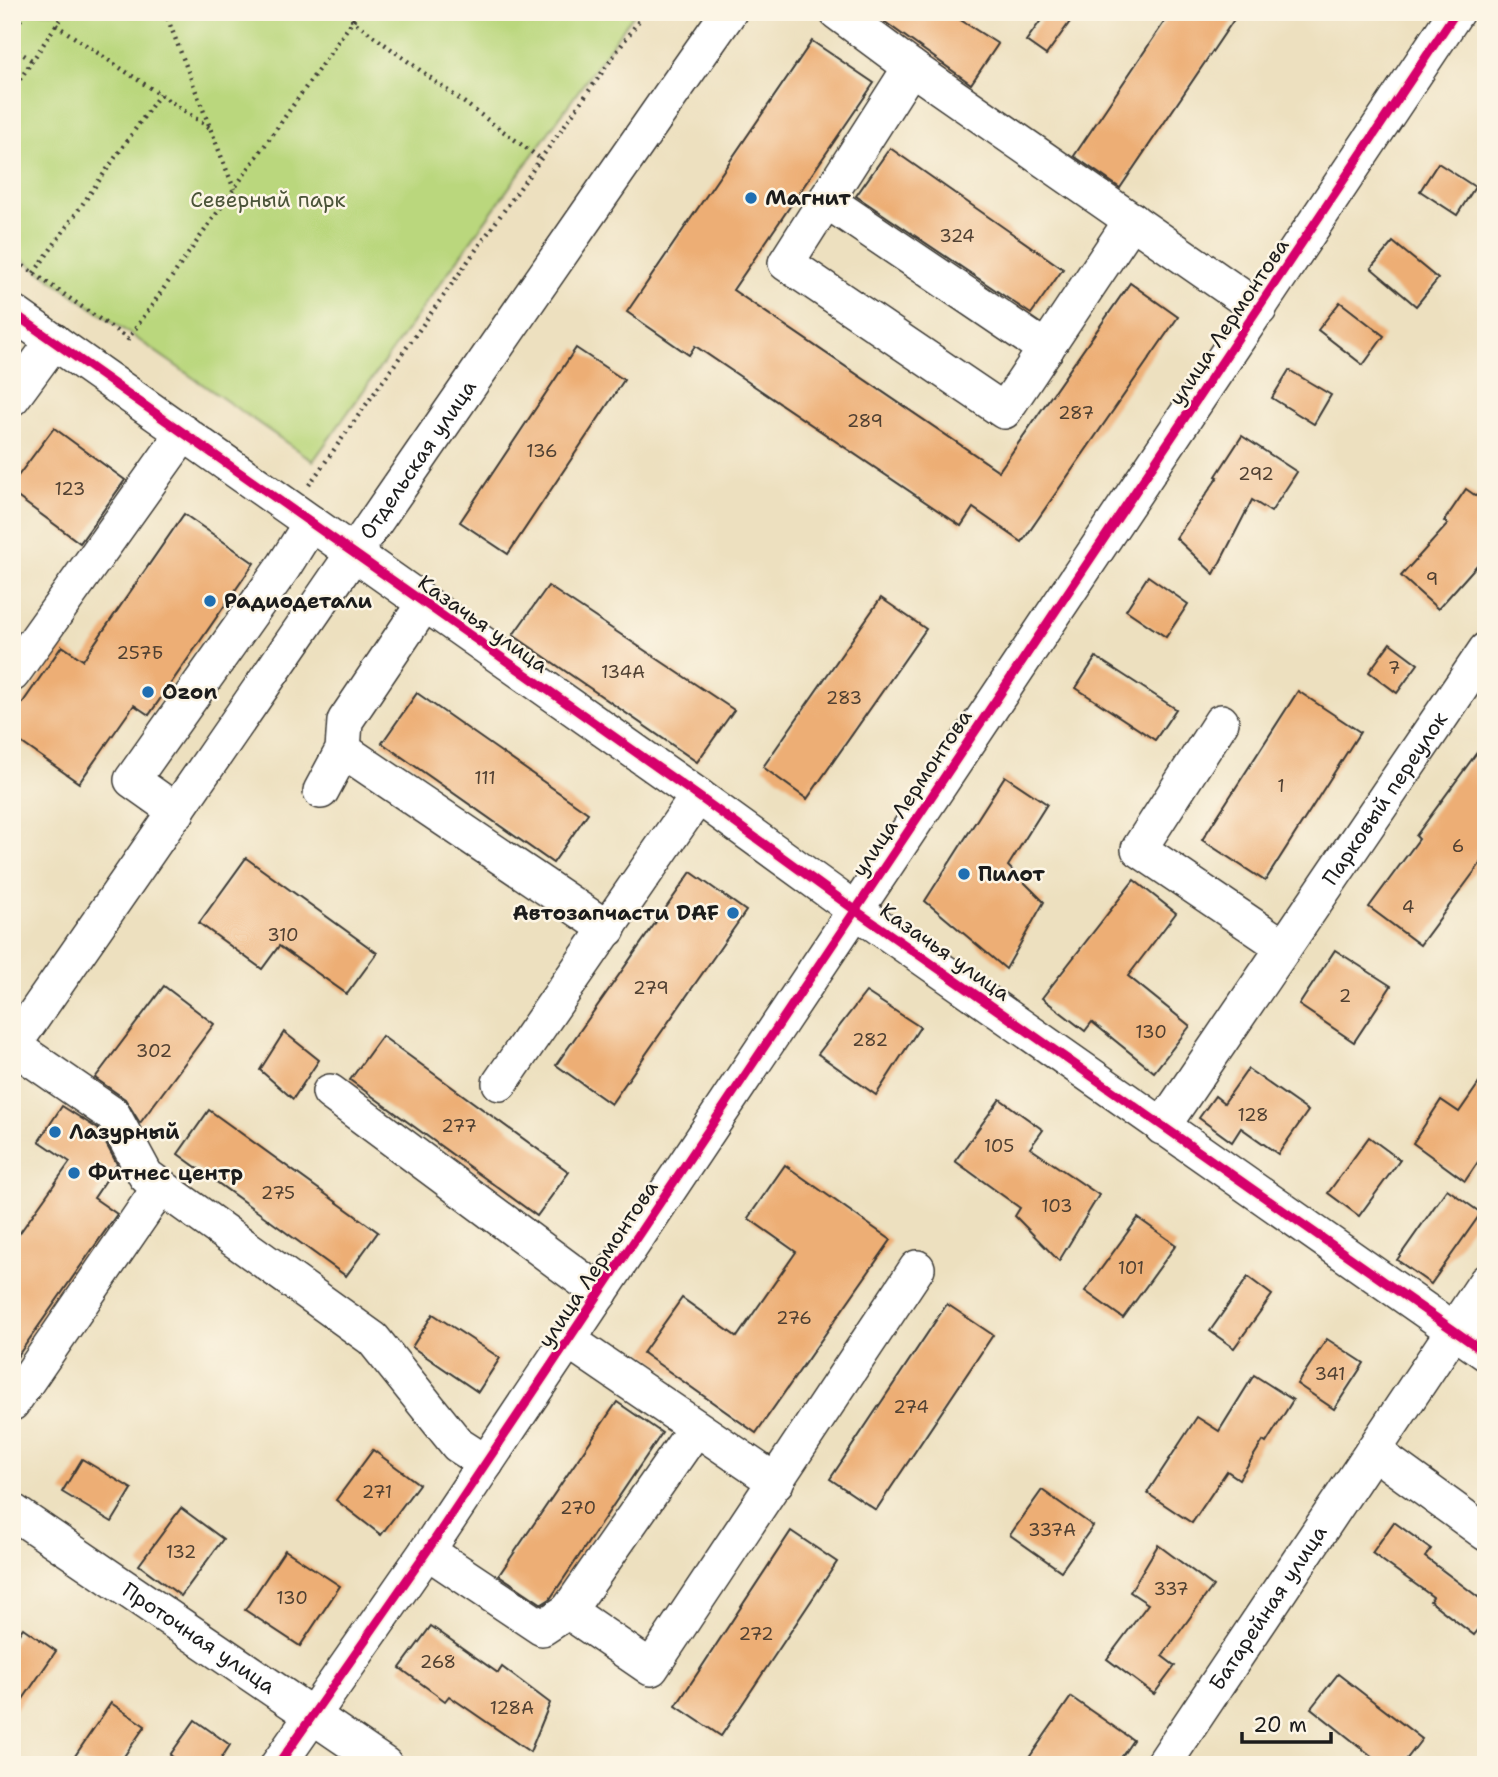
<svg xmlns="http://www.w3.org/2000/svg" width="1498" height="1777" viewBox="0 0 1498 1777" font-family="'Shantell Sans',sans-serif">
<style>
.green{fill:#bad77d;stroke:#6b7a4c;stroke-width:2}
.building{fill:#edae74}
.lines{fill:none;stroke-linecap:round;stroke-linejoin:round}
.minor-casing{stroke:#3b3934;stroke-width:38}
.path{stroke:#3b3934;stroke-width:4.5;stroke-dasharray:2 5;stroke-linecap:butt}
.minor{stroke:#fff;stroke-width:35}
.cycleway-casing{stroke:#fcf5e5;stroke-width:13}
.cycleway{stroke:#d6006c;stroke-width:9}
.poi-dot{fill:#1f6fb2;stroke:#fcf5e5;stroke-width:2.5}
.labels{text-anchor:middle;dominant-baseline:central;stroke-width:5;stroke-linejoin:round;paint-order:stroke}
.number-label{font-size:18px;fill:#504032}
.poi-label{font-size:21px;font-weight:bold;fill:#1c1c1c;stroke:#fcf5e5;text-anchor:start}
.park-label{font-size:21px;fill:#4b5439;stroke:#fcf5e5}
.street-label{font-size:21px;fill:#1c1c1c;stroke:#fcf5e5}
</style>
<rect width="100%" height="100%" fill="#fcf5e5"/>
<filter id="ink" filterUnits="userSpaceOnUse"><feTurbulence type="fractalNoise" baseFrequency=".0143" numOctaves="2"/><feDisplacementMap in="SourceGraphic" scale="14" xChannelSelector="R" yChannelSelector="G"/><feConvolveMatrix kernelMatrix="1 2 1 2 8 2 1 2 1" color-interpolation-filters="sRGB"/></filter>
<filter id="wash" filterUnits="userSpaceOnUse"><feTurbulence type="fractalNoise" baseFrequency=".00686" numOctaves="4" result="noise"/><feDisplacementMap in="SourceGraphic" scale="28" xChannelSelector="R" yChannelSelector="G"/><feGaussianBlur stdDeviation="1.57" result="paint"/><feColorMatrix in="noise" values="0 0 0 0 0 0 0 0 0 0 0 0 0 0 0 0 0 1.4 0 .05"/><feComposite in="paint" operator="in"/></filter>
<g filter="url(#wash)">
<rect width="100%" height="100%" fill="#ede0bf"/>
<polygon class="green" points="12,12 635,12 313,461 12,252"/>
<g id="blocks">
<g class="building">
<polygon points="886,12 948,12 998,44 971,84 881,19"/>
<polygon points="1047,12 1077,12 1046,55 1026,41"/>
<polygon points="1171,12 1239,12 1120,188 1074,156"/>
<polygon points="812,41 874,83 733,290 999,471 1130,283 1178,317 1022,542 973,508 961,526 695,346 689,355 627,312"/>
<polygon points="890,148 1063,269 1031,314 856,196"/>
<polygon points="1438,163 1475,187 1457,215 1420,191"/>
<polygon points="1393,242 1438,279 1416,306 1371,268"/>
<polygon points="1340,302 1384,336 1363,365 1318,330"/>
<polygon points="576,348 624,380 508,554 460,522"/>
<polygon points="1289,370 1331,395 1314,424 1272,398"/>
<polygon points="54,428 125,480 80,543 12,493 12,484"/>
<polygon points="1242,436 1297,472 1271,512 1252,500 1214,574 1176,538 1218,477 1216,476"/>
<polygon points="1466,489 1486,503 1486,555 1438,609 1401,576 1448,524 1444,521"/>
<polygon points="184,514 254,563 149,715 134,705 79,783 12,736 12,718 62,646 83,660"/>
<polygon points="1148,576 1188,604 1166,637 1126,610"/>
<polygon points="548,586 734,710 697,762 513,635"/>
<polygon points="881,598 926,629 807,799 763,767"/>
<polygon points="1390,643 1418,664 1397,693 1369,672"/>
<polygon points="1096,657 1176,709 1155,740 1076,688"/>
<polygon points="1298,691 1360,732 1265,881 1202,840"/>
<polygon points="417,693 588,813 553,863 382,743"/>
<polygon points="1486,740 1486,856 1420,945 1369,907 1419,839 1416,836"/>
<polygon points="1005,776 1047,804 1008,866 1044,902 1006,969 925,901"/>
<polygon points="246,858 377,953 347,994 279,946 262,969 199,923"/>
<polygon points="691,872 746,911 611,1104 556,1065"/>
<polygon points="1134,880 1176,913 1128,976 1190,1026 1154,1072 1092,1022 1085,1031 1042,998"/>
<polygon points="1335,950 1391,986 1354,1042 1299,1005"/>
<polygon points="164,986 214,1024 140,1123 125,1099 95,1078"/>
<polygon points="866,992 920,1027 876,1095 818,1054"/>
<polygon points="284,1032 319,1060 293,1099 260,1070"/>
<polygon points="382,1036 569,1172 537,1216 350,1080"/>
<polygon points="1248,1069 1308,1111 1278,1154 1241,1128 1232,1142 1199,1118 1215,1096 1224,1103"/>
<polygon points="1486,1073 1486,1150 1465,1181 1413,1143 1441,1100 1459,1112"/>
<polygon points="1000,1099 1043,1130 1030,1148 1099,1195 1059,1261 1015,1216 1020,1208 955,1161"/>
<polygon points="62,1106 98,1129 117,1164 94,1198 117,1214 12,1364 12,1244 70,1162 39,1141"/>
<polygon points="209,1110 378,1232 346,1276 178,1154"/>
<polygon points="1369,1137 1400,1160 1359,1216 1328,1193"/>
<polygon points="785,1165 891,1240 756,1433 643,1353 682,1298 737,1337 796,1252 748,1218"/>
<polygon points="1447,1189 1481,1213 1431,1284 1397,1260"/>
<polygon points="1138,1218 1176,1245 1123,1318 1085,1291"/>
<polygon points="1248,1277 1272,1295 1234,1348 1210,1331"/>
<polygon points="947,1304 993,1335 876,1510 830,1479"/>
<polygon points="433,1314 500,1358 478,1392 412,1347"/>
<polygon points="1327,1339 1364,1363 1334,1409 1297,1384"/>
<polygon points="1254,1375 1293,1400 1266,1443 1263,1441 1239,1479 1227,1471 1192,1523 1147,1493 1197,1417 1219,1431"/>
<polygon points="617,1402 662,1433 550,1599 542,1604 499,1575"/>
<polygon points="373,1450 419,1484 381,1535 336,1500"/>
<polygon points="82,1459 132,1489 112,1522 62,1492"/>
<polygon points="1042,1490 1093,1526 1061,1571 1010,1535"/>
<polygon points="181,1508 223,1539 181,1596 139,1565"/>
<polygon points="1394,1522 1431,1549 1425,1557 1486,1603 1486,1620 1474,1635 1430,1601 1433,1597 1372,1553"/>
<polygon points="791,1531 837,1562 721,1736 676,1706"/>
<polygon points="1158,1545 1213,1586 1162,1656 1175,1666 1154,1694 1107,1659 1148,1604 1130,1592"/>
<polygon points="285,1550 340,1586 300,1646 245,1610"/>
<polygon points="431,1626 498,1673 502,1667 550,1703 530,1752 449,1696 445,1701 400,1668"/>
<polygon points="23,1628 56,1651 12,1715 12,1644"/>
<polygon points="1338,1674 1422,1739 1402,1765 1383,1765 1311,1708"/>
<polygon points="1071,1697 1133,1740 1116,1765 1024,1765"/>
<polygon points="111,1703 145,1726 118,1765 88,1765 75,1756"/>
<polygon points="195,1720 230,1745 217,1765 184,1765 170,1755"/>
</g>
</g>
</g>
<g filter="url(#ink)">
<use href="#blocks" fill-opacity="0" stroke="#3b3934" stroke-width="2"/>
<g class="lines">
<g class="minor-casing">
<g id="minor">
<polyline points="837,12 911,67 1259,309"/>
<polyline points="911,67 786,263 1004,411 1132,220"/>
<polyline points="826,200 1046,349"/>
<polyline points="12,312 698,796 855,910 1486,1353"/>
<polyline points="12,398 54,341"/>
<polyline points="12,674 184,433"/>
<polyline points="1221,722 1139,849 1284,947"/>
<polyline points="343,750 608,929"/>
<polyline points="321,791 343,750 345,721 424,604"/>
<polyline points="177,812 132,780 284,566 311,523"/>
<polyline points="13,1046 113,1115 146,1176 373,1339 458,1445 486,1463"/>
<path id="s1" d="M12,1047C253,703 487,355 729,12"/>
<polyline points="500,1083 698,796"/>
<polyline points="330,1092 600,1293"/>
<path id="s2" d="M1162,1127L1486,650"/>
<polyline points="568,1340 776,1482"/>
<polyline points="12,1403 161,1186"/>
<polyline points="696,1428 568,1611 651,1668 917,1268"/>
<polyline points="1373,1451 1486,1533"/>
<path id="s3" d="M12,1511L385,1765"/>
<polyline points="427,1551 542,1628 568,1611"/>
<polyline points="278,1765 427,1551 1456,12"/>
<path id="s4" d="M1163,1765L1486,1282"/>
</g>
</g>
<g class="path">
<polyline points="165,12 234,189"/>
<polyline points="349,12 353,21 541,159"/>
<polyline points="56,25 210,128"/>
<polyline points="12,32 26,12"/>
<polyline points="12,47 33,61"/>
<polyline points="12,91 65,12"/>
<polyline points="12,258 128,339 359,12"/>
<polyline points="34,273 160,94"/>
<polyline points="309,485 645,12"/>
</g>
<use href="#minor" class="minor"/>
<g class="cycleway-casing">
<g id="cycleway">
<polyline points="12,312 698,796 855,910 1486,1353"/>
<polyline points="278,1765 427,1551 1456,12"/>
</g>
</g>
<use href="#cycleway" class="cycleway"/>
</g>
</g>
<g class="poi-dot">
<circle cx="751" cy="198" r="7"/>
<circle cx="210" cy="601" r="7"/>
<circle cx="148" cy="692" r="7"/>
<circle cx="964" cy="874" r="7"/>
<circle cx="733" cy="913" r="7"/>
<circle cx="55" cy="1132" r="7"/>
<circle cx="74" cy="1173" r="7"/>
</g>
<g class="labels">
<g class="number-label">
<text x="957" y="236">324</text>
<text x="1076" y="413">287</text>
<text x="865" y="421">289</text>
<text x="542" y="451">136</text>
<text x="1256" y="474">292</text>
<text x="70" y="489">123</text>
<text x="1432" y="579">9</text>
<text x="140" y="653">257Б</text>
<text x="1394" y="668">7</text>
<text x="623" y="672">134А</text>
<text x="844" y="698">283</text>
<text x="485" y="778">111</text>
<text x="1281" y="786">1</text>
<text x="1458" y="846">6</text>
<text x="1408" y="907">4</text>
<text x="283" y="935">310</text>
<text x="651" y="988">279</text>
<text x="1345" y="996">2</text>
<text x="1151" y="1032">130</text>
<text x="870" y="1040">282</text>
<text x="154" y="1051">302</text>
<text x="1253" y="1115">128</text>
<text x="459" y="1126">277</text>
<text x="999" y="1146">105</text>
<text x="278" y="1193">275</text>
<text x="1057" y="1206">103</text>
<text x="1131" y="1268">101</text>
<text x="794" y="1318">276</text>
<text x="1330" y="1374">341</text>
<text x="911" y="1407">274</text>
<text x="377" y="1492">271</text>
<text x="578" y="1508">270</text>
<text x="1052" y="1530">337А</text>
<text x="181" y="1552">132</text>
<text x="1171" y="1589">337</text>
<text x="292" y="1598">130</text>
<text x="756" y="1634">272</text>
<text x="438" y="1662">268</text>
<text x="512" y="1708">128А</text>
</g>
<g class="poi-label">
<text x="765" y="198">Магнит</text>
<text x="224" y="601">Радиодетали</text>
<text x="162" y="692">Ozon</text>
<text x="978" y="874">Пилот</text>
<text x="719" y="913" text-anchor="end">Автозапчасти DAF</text>
<text x="69" y="1132">Лазурный</text>
<text x="88" y="1173">Фитнес центр</text>
</g>
<g class="park-label">
<text x="268" y="200">Северный парк</text>
</g>
<g class="street-label">
<text transform="translate(1229 322) rotate(-56)">улица Лермонтова</text>
<text stroke="none"><textPath href="#s1" startOffset="714">Отдельская улица</textPath></text>
<text transform="translate(483 624) rotate(35)">Казачья улица</text>
<text transform="translate(912 793) rotate(-56)">улица Лермонтова</text>
<text stroke="none"><textPath href="#s2" startOffset="397">Парковый переулок</textPath></text>
<text transform="translate(945 952) rotate(35)">Казачья улица</text>
<text transform="translate(598 1264) rotate(-56)">улица Лермонтова</text>
<text stroke="none"><textPath href="#s4" startOffset="189">Батарейная улица</textPath></text>
<text stroke="none"><textPath href="#s3" startOffset="226">Проточная улица</textPath></text>
</g>
</g>
<rect width="1498" height="1777" fill="none" stroke="#fcf5e5" stroke-width="42"/>
<path d="M1242 1732v10h89v-10" fill="none" stroke="#1c1c1c" stroke-width="3.5"/>
<text x="1253" y="1732" font-size="21" fill="#1c1c1c" stroke="#fcf5e5" stroke-width="5" paint-order="stroke">20 m</text>
</svg>
